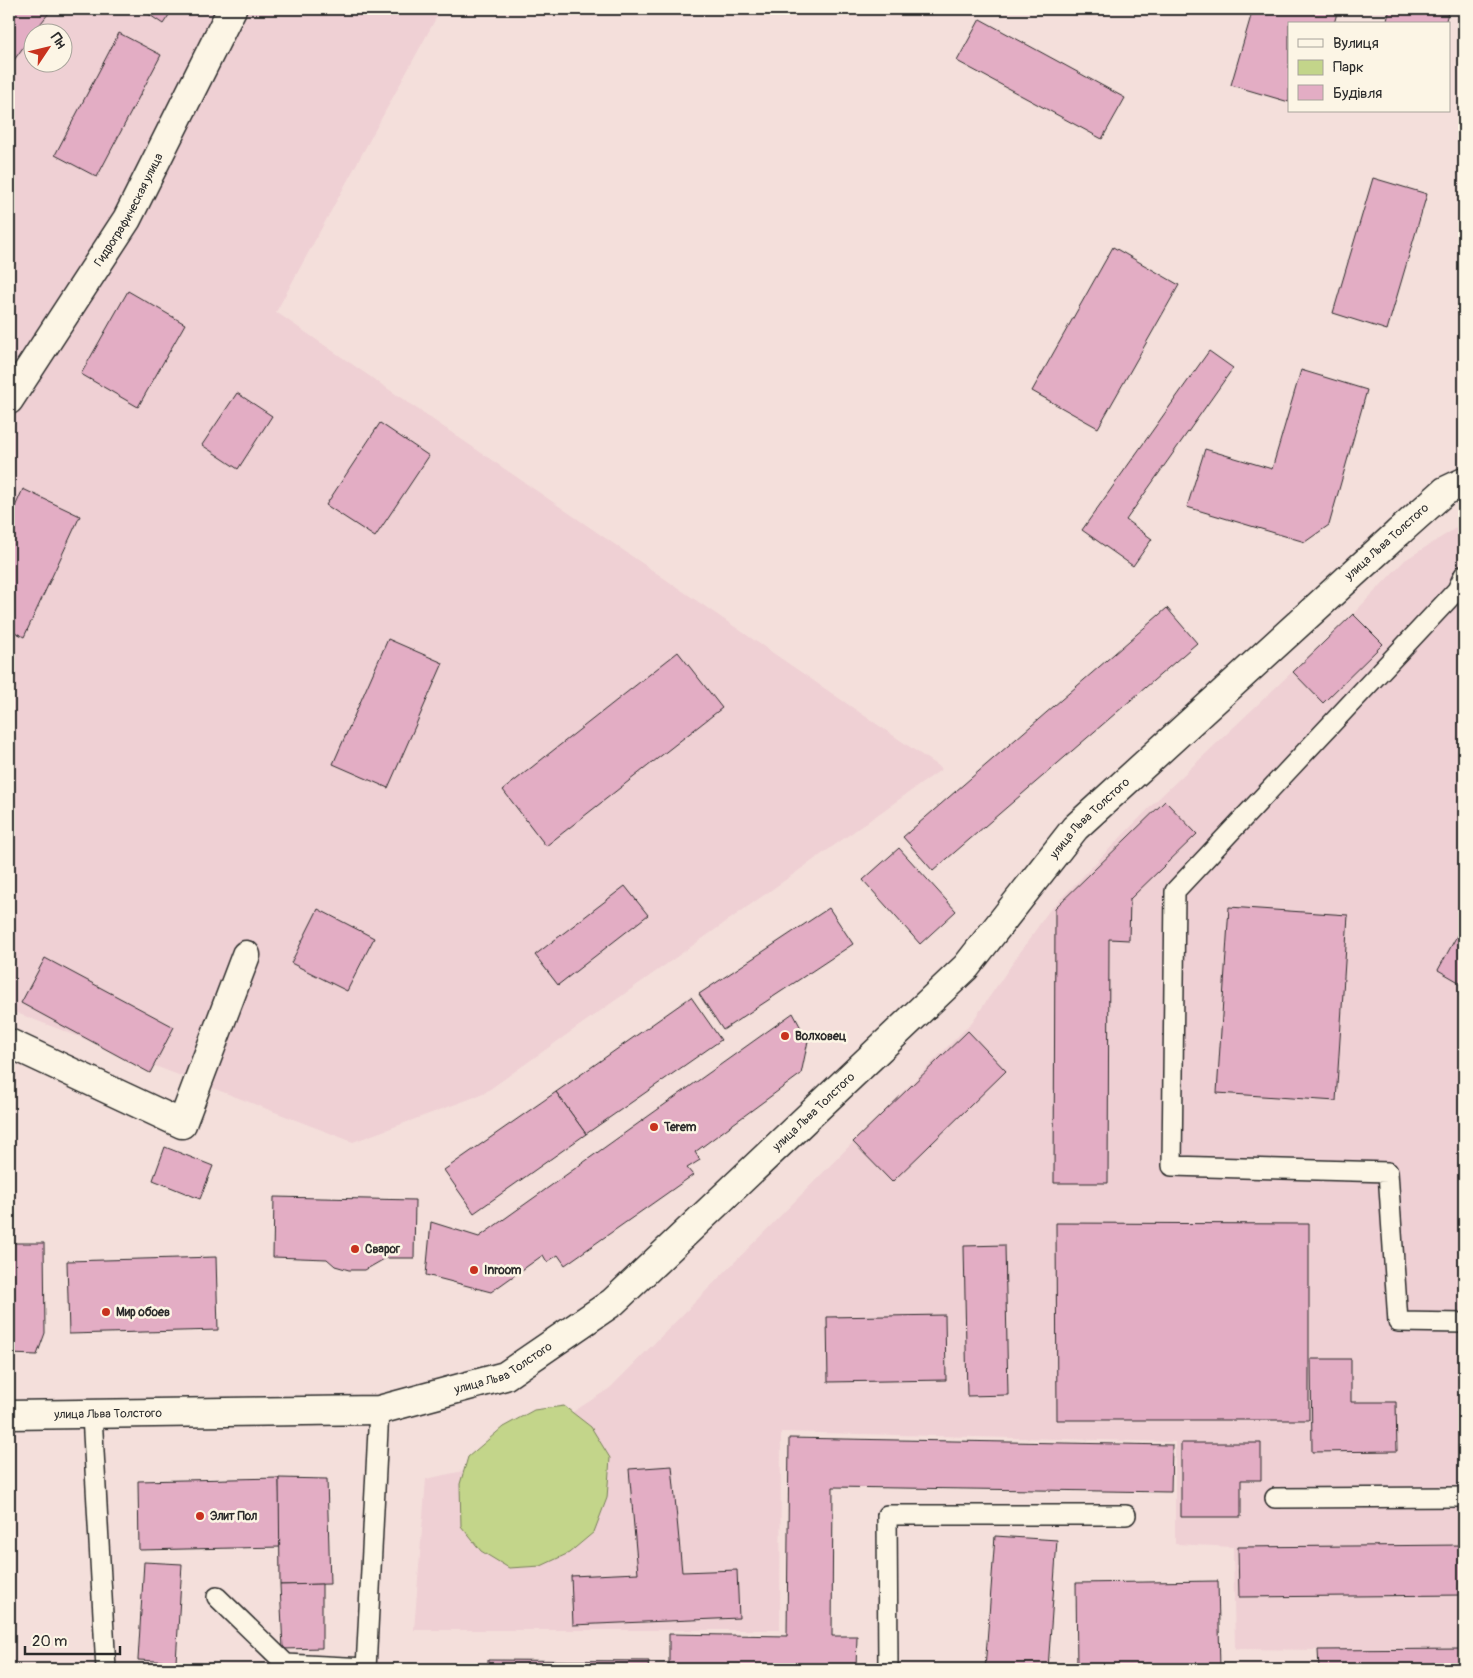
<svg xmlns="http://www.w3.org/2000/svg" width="1473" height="1678" viewBox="0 0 1473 1678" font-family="Pangolin,sans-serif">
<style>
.built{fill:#efd0d4;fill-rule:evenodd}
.green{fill:#c3d58a;stroke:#77805a}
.building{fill:#e3adc4;stroke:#2b2b2b}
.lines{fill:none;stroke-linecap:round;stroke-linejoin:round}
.service-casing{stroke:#2b2b2b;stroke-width:22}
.minor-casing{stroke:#2b2b2b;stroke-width:31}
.tertiary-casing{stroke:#2b2b2b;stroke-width:31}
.service{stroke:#fcf5e5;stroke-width:19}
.minor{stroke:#fcf5e5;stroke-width:28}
.tertiary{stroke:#fcf5e5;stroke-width:28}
.poi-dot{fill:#c8321e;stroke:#fcf5e5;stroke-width:2}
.labels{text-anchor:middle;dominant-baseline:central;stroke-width:5;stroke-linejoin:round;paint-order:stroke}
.street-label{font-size:12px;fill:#2b2b2b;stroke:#fcf5e5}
.poi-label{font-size:12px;font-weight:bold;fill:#2b2b2b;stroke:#fcf5e5;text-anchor:start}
</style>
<rect width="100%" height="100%" fill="#f4dfdb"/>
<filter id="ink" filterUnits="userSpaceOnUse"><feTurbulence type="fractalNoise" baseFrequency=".02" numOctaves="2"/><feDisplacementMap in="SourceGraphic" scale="10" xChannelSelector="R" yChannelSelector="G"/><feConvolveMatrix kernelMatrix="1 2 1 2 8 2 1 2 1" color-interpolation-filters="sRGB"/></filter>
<g filter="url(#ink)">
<g class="built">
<path d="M9,9H441L276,312L942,769L483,1094L353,1142L9,1010ZM32,32H62V62H32Z"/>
<polygon points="1464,523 1464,1649 1318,1650 1235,1649 1233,1547 1175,1544 1175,1442 781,1432 780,1630 414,1630 426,1479 491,1465 610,1388 972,1022 1048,912 1158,799 1353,614 1405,560"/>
</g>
<polygon class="green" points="564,1406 591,1427 610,1458 607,1498 594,1532 569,1553 541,1566 509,1568 481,1551 461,1526 460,1484 468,1457 503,1427 534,1410"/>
<g class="building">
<polygon points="9,9 52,9 34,32 32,32 32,35 9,67"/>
<polygon points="141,9 173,9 163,24"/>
<polygon points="1253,9 1338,9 1334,24 1289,24 1289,102 1231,85"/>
<polygon points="1390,9 1449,9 1445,24 1386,24"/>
<polygon points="980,19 1125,98 1102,139 957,61"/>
<polygon points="119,33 161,55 97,177 55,155"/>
<polygon points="1373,178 1427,194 1387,330 1333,313"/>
<polygon points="1113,247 1179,285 1098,428 1032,391"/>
<polygon points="128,291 185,324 138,407 81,374"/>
<polygon points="1209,351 1233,368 1126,520 1152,539 1133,566 1082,530"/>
<polygon points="1301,370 1367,390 1329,525 1305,542 1187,507 1205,449 1272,469"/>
<polygon points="237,393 272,416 238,469 202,445"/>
<polygon points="380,423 429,456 375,537 326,505"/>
<polygon points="23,489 80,516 24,637 9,629 9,520"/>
<polygon points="1167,608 1197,643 933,871 903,837"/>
<polygon points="1353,614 1383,644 1323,703 1293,672"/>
<polygon points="388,639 443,663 388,788 333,764"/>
<polygon points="678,652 722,708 546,846 503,790"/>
<polygon points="1165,801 1197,834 1130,899 1129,940 1109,939 1108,1183 1054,1183 1055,908"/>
<polygon points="899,848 956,911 920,944 863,880"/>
<polygon points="625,886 648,915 558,985 535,955"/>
<polygon points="1229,907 1348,915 1336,1101 1217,1093"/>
<polygon points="829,908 853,944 723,1030 699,994"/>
<polygon points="318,909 374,938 347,991 291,963"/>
<polygon points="1464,923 1464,985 1438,970"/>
<polygon points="45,958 174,1027 150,1073 21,1003"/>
<polygon points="691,997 721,1040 586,1134 556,1092"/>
<polygon points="793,1013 808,1041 801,1074 695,1152 700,1160 687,1168 693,1175 565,1265 558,1255 547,1262 543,1255 491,1292 426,1275 431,1222 479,1237"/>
<polygon points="968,1031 1006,1071 892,1182 853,1142"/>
<polygon points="556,1092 586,1134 474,1213 444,1170"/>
<polygon points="165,1147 213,1166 200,1199 153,1180"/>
<polygon points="274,1197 415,1200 414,1258 386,1258 365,1270 349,1270 335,1266 327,1259 273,1257"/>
<polygon points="1056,1223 1309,1224 1309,1420 1057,1420"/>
<polygon points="9,1243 44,1243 45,1333 37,1355 9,1354"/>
<polygon points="1005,1245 1008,1395 967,1396 964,1246"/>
<polygon points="216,1257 218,1330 69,1334 67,1261"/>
<polygon points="945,1315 946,1380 828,1382 827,1317"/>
<polygon points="1311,1359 1351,1359 1351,1402 1396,1402 1397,1451 1312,1452"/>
<polygon points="789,1438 1172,1445 1171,1492 833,1487 832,1636 857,1636 856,1669 669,1669 669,1634 787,1636"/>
<polygon points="1181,1443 1261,1443 1261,1480 1241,1480 1241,1517 1181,1517"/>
<polygon points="672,1466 682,1572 737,1570 739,1618 573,1625 571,1576 638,1573 629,1469"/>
<polygon points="279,1478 281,1547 139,1550 138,1481"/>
<polygon points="279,1478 327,1479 330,1584 280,1585"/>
<polygon points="995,1536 1057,1540 1048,1669 985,1669"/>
<polygon points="1464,1545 1464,1595 1239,1597 1238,1547"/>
<polygon points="144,1562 182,1564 176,1662 138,1660"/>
<polygon points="1218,1581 1220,1669 1077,1669 1076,1583"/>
<polygon points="322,1584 322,1648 283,1649 280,1585"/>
<polygon points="1464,1649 1464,1669 1319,1669 1318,1650"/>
<polygon points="488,1660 649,1661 648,1669 488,1669"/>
</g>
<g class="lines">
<g class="service-casing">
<g id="service">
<polyline points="1464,575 1457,590 1175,891 1172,1166 1388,1172 1398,1322 1464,1323"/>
<polyline points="92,1415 106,1669"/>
<polyline points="1275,1498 1464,1497"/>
<polyline points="217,1597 286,1664 366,1668"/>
<polyline points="366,1669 379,1410"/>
<polyline points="888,1669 887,1515 1126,1515"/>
</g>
</g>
<g class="minor-casing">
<g id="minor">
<path id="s1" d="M9,400L127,219L232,9"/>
<polyline points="1399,532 1445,491 1464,482"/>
<polyline points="9,1043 182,1124 246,955"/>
</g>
</g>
<g class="tertiary-casing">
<g id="tertiary">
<path id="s2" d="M9,1415L379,1410L505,1376L613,1302L966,967L1075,828L1399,532"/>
</g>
</g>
<use href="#service" class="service"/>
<use href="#minor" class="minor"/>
<use href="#tertiary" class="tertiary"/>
</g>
</g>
<g class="poi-dot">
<circle cx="785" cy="1036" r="5"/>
<circle cx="654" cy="1127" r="5"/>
<circle cx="355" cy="1249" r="5"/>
<circle cx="474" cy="1270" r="5"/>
<circle cx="106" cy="1312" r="5"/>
<circle cx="200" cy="1516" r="5"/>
</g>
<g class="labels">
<g class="street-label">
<text stroke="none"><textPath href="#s1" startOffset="225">Гидрографическая улица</textPath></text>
<text transform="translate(1387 542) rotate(-42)">улица Льва Толстого</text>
<text stroke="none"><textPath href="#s2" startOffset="1312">улица Льва Толстого</textPath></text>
<text stroke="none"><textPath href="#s2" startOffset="908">улица Льва Толстого</textPath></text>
<text stroke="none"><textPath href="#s2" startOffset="502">улица Льва Толстого</textPath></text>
<text stroke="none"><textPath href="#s2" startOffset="99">улица Льва Толстого</textPath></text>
</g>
<g class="poi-label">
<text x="795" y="1036">Волховец</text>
<text x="664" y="1127">Terem</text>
<text x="365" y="1249">Сварог</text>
<text x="484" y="1270">Inroom</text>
<text x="116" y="1312">Мир обоев</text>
<text x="210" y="1516">Элит Пол</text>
</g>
</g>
<rect width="1473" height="1678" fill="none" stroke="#fcf5e5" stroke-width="30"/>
<rect x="15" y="15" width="1443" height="1648" fill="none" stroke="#2b2b2b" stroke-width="2" filter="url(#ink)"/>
<rect x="1288" y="22" width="162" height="90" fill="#fcf5e5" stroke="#a8a49b"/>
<rect x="1298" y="39" width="25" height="8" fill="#fcf5e5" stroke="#a8a49b"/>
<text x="1333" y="48" font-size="15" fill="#2b2b2b">Вулиця</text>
<rect x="1298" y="60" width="25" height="15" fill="#c3d58a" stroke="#a8a49b"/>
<text x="1333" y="72" font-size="15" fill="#2b2b2b">Парк</text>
<rect x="1298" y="85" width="25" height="15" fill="#e3adc4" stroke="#a8a49b"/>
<text x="1333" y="98" font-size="15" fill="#2b2b2b">Будівля</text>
<g transform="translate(48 48) rotate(55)"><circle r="24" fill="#fcf5e5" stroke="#a8a49b"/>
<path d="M0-4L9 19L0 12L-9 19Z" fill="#c8321e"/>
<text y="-8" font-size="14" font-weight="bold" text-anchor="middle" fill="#2b2b2b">Пн</text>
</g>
<path d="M25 1646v8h95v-8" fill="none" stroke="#2b2b2b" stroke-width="2.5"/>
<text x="32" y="1646" font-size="15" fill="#2b2b2b" stroke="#fcf5e5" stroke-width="4" paint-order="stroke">20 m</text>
</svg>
